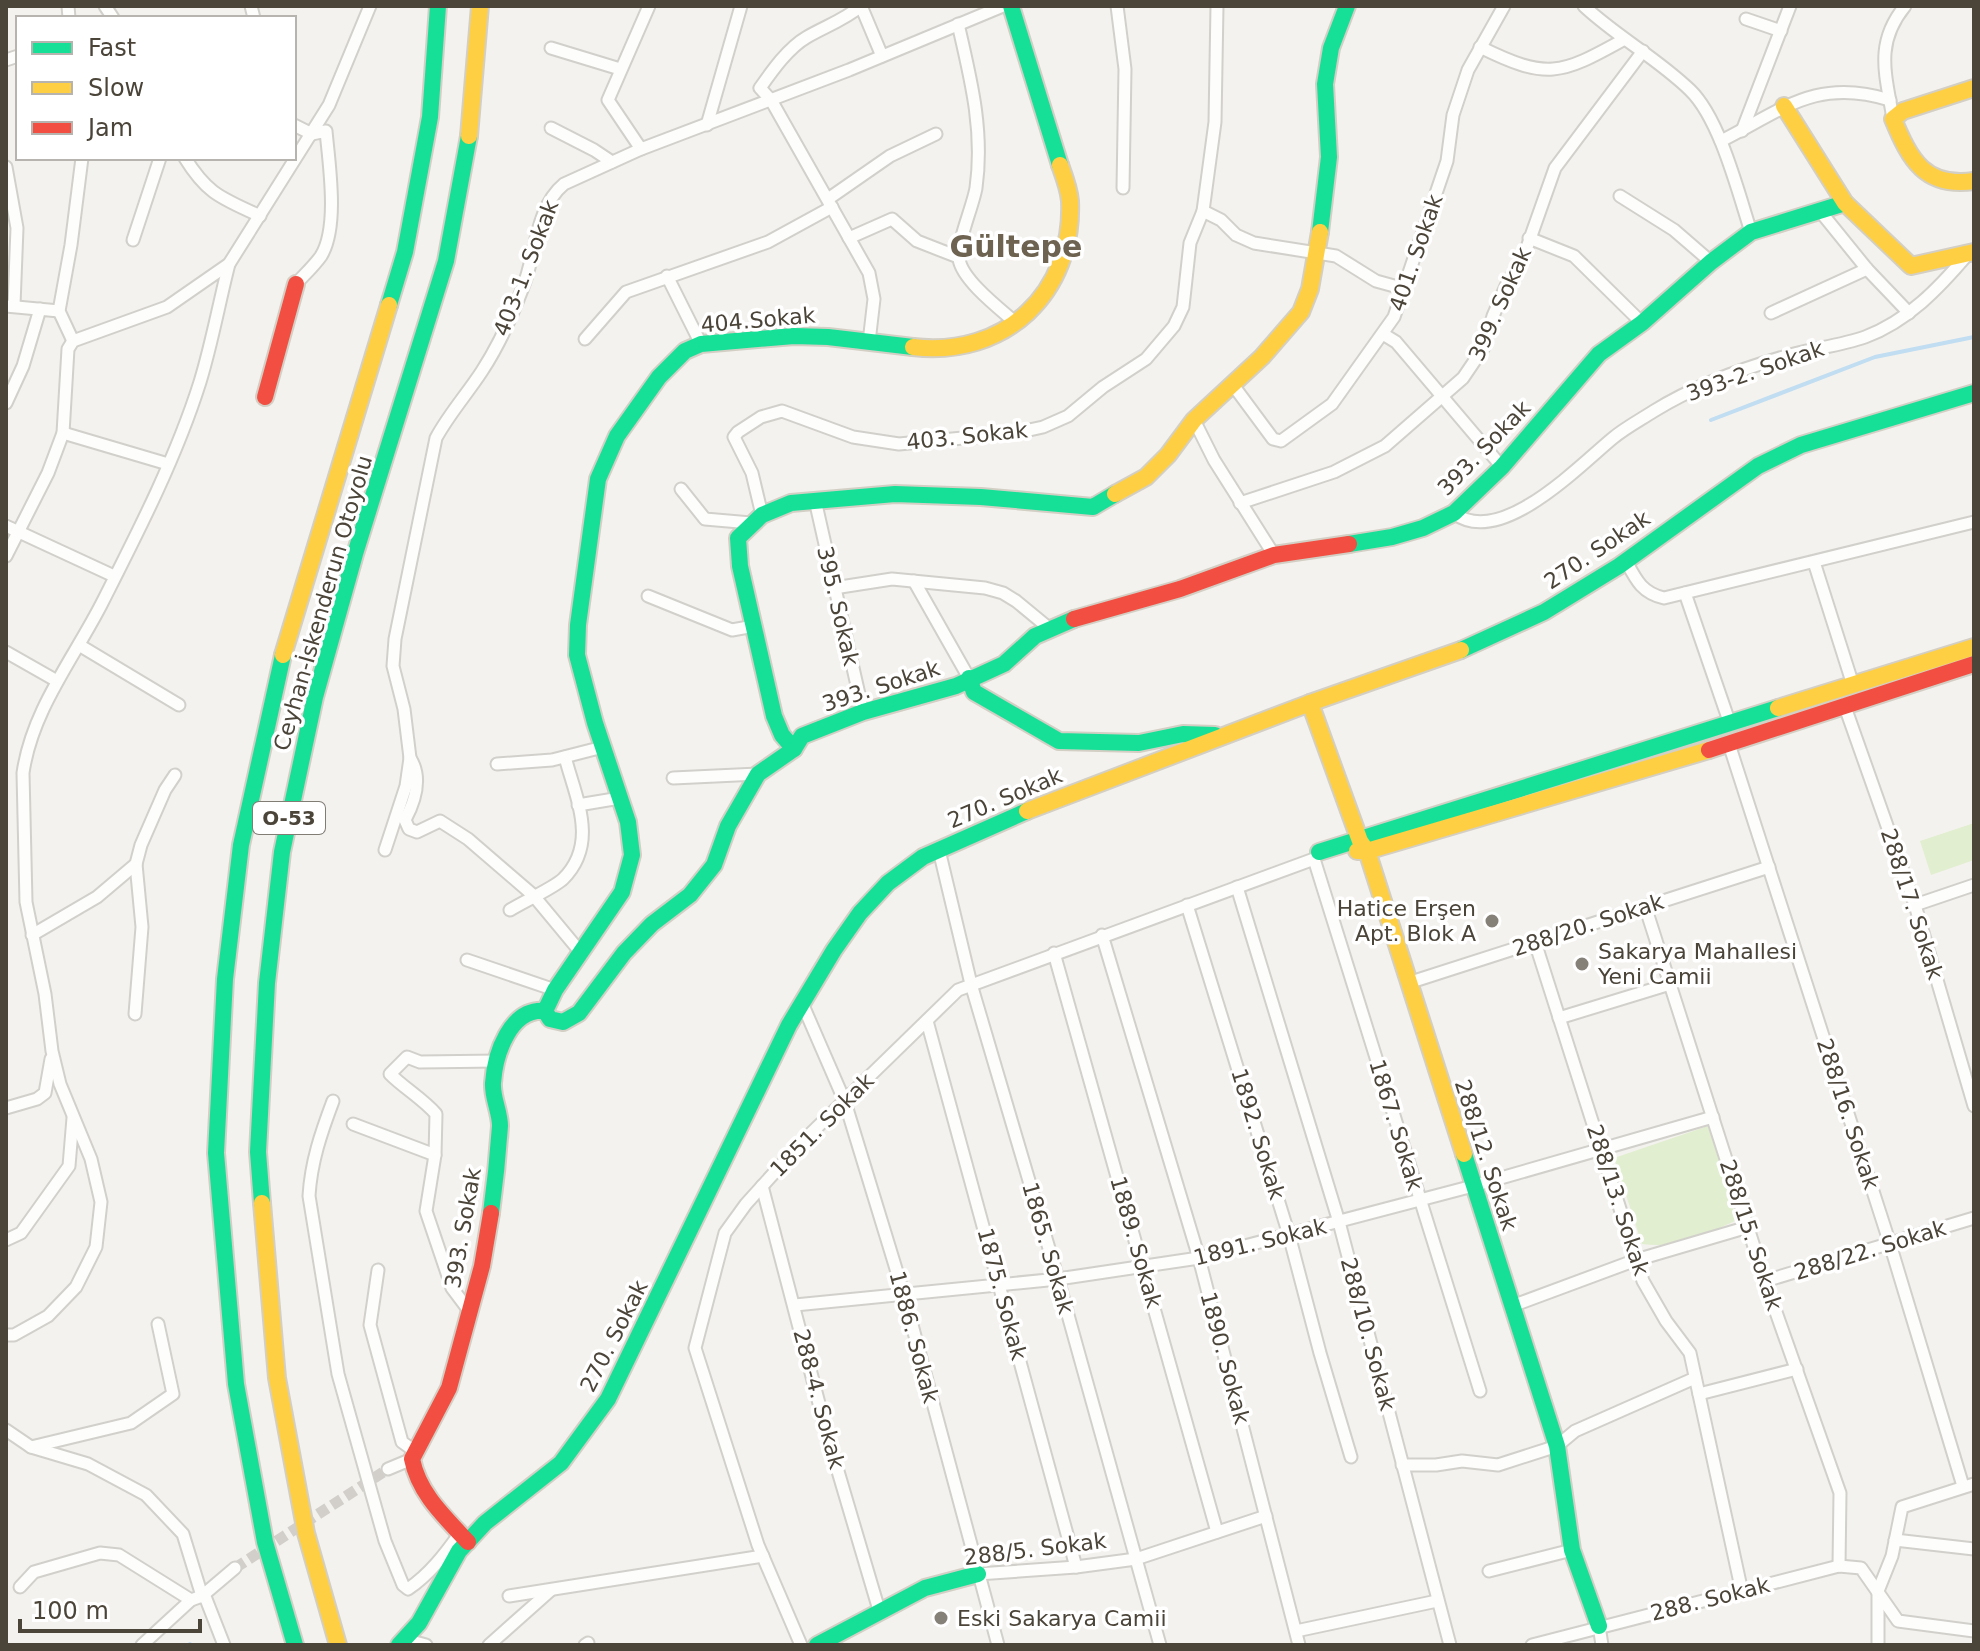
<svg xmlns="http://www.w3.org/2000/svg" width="1980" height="1651" viewBox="0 0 1980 1651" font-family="'DejaVu Sans',sans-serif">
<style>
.green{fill:#e1eecf}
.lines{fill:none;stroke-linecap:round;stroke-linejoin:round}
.stream{stroke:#c0ddf1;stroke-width:4}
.street-tunnel{stroke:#d2cfca;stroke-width:11;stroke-dasharray:11 5.5;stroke-linecap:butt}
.street-casing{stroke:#d2d0cb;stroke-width:15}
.fast-casing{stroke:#d3cfc5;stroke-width:20}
.slow-casing{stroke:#d3cfc5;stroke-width:20}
.jam-casing{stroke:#d3cfc5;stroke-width:20}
.street{stroke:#fdfdfc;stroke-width:11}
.fast{stroke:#16e098;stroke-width:16}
.slow{stroke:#ffcf43;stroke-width:16}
.jam{stroke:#f24e42;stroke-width:16}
.poi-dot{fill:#868178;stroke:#fff;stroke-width:3}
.labels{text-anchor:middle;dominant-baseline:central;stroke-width:7;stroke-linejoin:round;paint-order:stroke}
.shield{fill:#fff;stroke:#817c74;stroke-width:2}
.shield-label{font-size:20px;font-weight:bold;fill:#4b4439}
.street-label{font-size:22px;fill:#4b4439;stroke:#fff}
.poi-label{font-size:22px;fill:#4b4439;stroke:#fff;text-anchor:start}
.district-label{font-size:30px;font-weight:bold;fill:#6e6250;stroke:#fff}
</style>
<rect width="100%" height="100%" fill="#f4f2ee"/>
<g class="green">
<polygon points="1974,823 1974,860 1931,875 1920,841"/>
<path d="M1708,1126L1737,1220C1704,1235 1679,1249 1642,1244L1614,1158Z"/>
</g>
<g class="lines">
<g class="stream">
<polyline points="1711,420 1875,357 1974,337"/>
<polyline points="189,1645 190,1644"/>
</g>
<polyline class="street-tunnel" points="235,1568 388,1469"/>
<g class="street-casing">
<g id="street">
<polyline points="68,6 69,18"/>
<polyline points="105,6 113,18"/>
<polyline points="251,6 254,18"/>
<polyline points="1117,6 1125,69 1123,188"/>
<path d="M1584,6C1617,37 1657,58 1690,90C1720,119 1738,192 1751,232"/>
<polyline points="1746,19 1781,31"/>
<path d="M958,24C971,80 984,131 976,188C973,206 956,245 959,259C962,280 1000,309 1016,323"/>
<path d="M1480,47C1547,80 1560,75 1623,40"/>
<polyline points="551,48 620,69"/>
<polyline points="6,60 18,56"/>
<path d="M1893,119C1886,75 1874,44 1905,6"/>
<path d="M294,125L312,134L326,131C329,164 339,227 321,256C314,266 304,275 296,284"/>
<polyline points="707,125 741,6"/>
<polyline points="551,128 594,150 612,162"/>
<polyline points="1742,131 1790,6"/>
<path d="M1721,141C1783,110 1816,77 1890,100"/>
<polyline points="641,149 608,100 649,6"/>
<path d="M185,158C208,195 222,198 260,216"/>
<polyline points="6,167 17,228 14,305"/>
<polyline points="1620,196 1674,230 1711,262"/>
<polyline points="828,199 890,156 936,134"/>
<polyline points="1203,211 1221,220 1236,235 1254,243 1336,256 1376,281 1405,289"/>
<polyline points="1820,211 1867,269 1909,313"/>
<polyline points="849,238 892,219 917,241 958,257"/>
<polyline points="1529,238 1574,256 1642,323"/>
<polyline points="133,240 160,158"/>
<polyline points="667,276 701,344"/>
<polyline points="6,306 59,311"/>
<polyline points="1771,313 1867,269"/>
<polyline points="1383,334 1396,342 1502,467"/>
<polyline points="585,339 626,292 768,242 832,207"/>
<polyline points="73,341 59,311 71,245 82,158"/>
<path d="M869,342L874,299L869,273L771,100L760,88C772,71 788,48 807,37C826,26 844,20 861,6L882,56"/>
<polyline points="1233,385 1273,439 1281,441 1332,404 1394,317 1447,161 1453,115 1468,70 1504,6"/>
<polyline points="6,403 23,366 40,309"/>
<polyline points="1194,420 1214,460 1274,555"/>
<polyline points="63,433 168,464"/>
<polyline points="681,489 705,519 751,523"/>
<polyline points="815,500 863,712"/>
<polyline points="1240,503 1334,472 1385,446 1463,378 1484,347 1493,316 1506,286 1525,253 1555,168 1643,51"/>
<path d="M1454,513C1500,549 1580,465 1613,438C1625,428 1640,420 1654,411C1696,385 1746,367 1794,354C1817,348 1842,345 1865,337C1908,321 1939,288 1968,254"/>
<polyline points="762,515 752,473 734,437 738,432 761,417 782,411 853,437 899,444 1016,433 1043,427 1068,416 1103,387 1146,359 1174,326 1183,307 1190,243 1203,211 1215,122 1217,6"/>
<polyline points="6,526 114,576"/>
<polyline points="6,556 48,473 63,433 68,349 73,341 167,307 229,264 329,105 370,6"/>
<path d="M1626,561C1636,580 1642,593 1664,598L1974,522"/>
<polyline points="1814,562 1853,685"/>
<polyline points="914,581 969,678"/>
<polyline points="834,588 892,579 985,588 1003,593 1016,601 1050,629"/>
<polyline points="1685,593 1730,724"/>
<polyline points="648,596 732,630 754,626"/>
<polyline points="79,645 179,705"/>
<polyline points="6,652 57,681"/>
<polyline points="1844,704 1915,905 1974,1106"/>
<polyline points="1729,744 1890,1244 1963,1486"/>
<path d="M410,758C423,778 415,801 405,820L409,829L417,832L440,821L468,839L533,895L582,954"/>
<polyline points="497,764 552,760 603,747"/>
<polyline points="673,778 758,774"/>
<polyline points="578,805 620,798"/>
<path d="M385,850L406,786L410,758L404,709L393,666L395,639L436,438C449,414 467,394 482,371C499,345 512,316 523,287C536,255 535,208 564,184L641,149L849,70L1003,6"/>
<polyline points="939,850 971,984 1058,1279 1160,1645"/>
<polyline points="1314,859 1480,1391"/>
<polyline points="1237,887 1339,1222 1450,1645"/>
<polyline points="1187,905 1289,1235 1320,1353 1351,1457"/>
<polyline points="1915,905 1974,885"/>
<polyline points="1645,906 1765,1281 1840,1493 1839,1566"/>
<path d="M510,910C523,902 555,887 563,879C599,843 576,799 565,757"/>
<polyline points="32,935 97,897 136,864 141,845 165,790 175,775"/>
<polyline points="1102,935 1199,1258 1299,1645"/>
<polyline points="1535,942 1643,1281 1666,1321 1690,1353 1742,1592"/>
<polyline points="1054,953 1217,1532"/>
<polyline points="467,960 555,990"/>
<polyline points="1408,983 1769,867"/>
<polyline points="802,1003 845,1102 904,1295 998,1645"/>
<polyline points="135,1014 142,927 136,864"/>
<polyline points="1559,1018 1670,984"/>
<polyline points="927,1021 1076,1567"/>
<path d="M333,1101C321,1133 311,1162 309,1196L338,1374L385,1541L403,1585L408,1589C430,1574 445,1554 460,1533"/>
<polyline points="6,1108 37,1099 45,1093 51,1059"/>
<polyline points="353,1124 435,1155"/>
<polyline points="762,1186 827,1434 879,1610"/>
<polyline points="6,1240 21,1233 69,1166 73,1118"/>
<polyline points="378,1270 370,1325 402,1442 409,1447 417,1448"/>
<polyline points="1765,1281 1974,1218"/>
<polyline points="795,1305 1058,1279 1199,1258 1473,1186 1713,1117"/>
<polyline points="1512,1306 1636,1260 1748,1227"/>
<path d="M470,1312L452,1288L426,1211L435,1155L436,1114C423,1099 404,1088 390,1074L407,1057L420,1062L498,1061"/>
<path d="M6,1335H14L48,1316L76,1287L96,1247L101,1202L91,1159L60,1084L52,1051L45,994L26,902L23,773C32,710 74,658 102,603C138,532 176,458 200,382C212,343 219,303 229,264"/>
<polyline points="1699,1394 1797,1369"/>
<polyline points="6,1430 31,1447 88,1464 146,1495 183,1534 202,1596"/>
<polyline points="31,1447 131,1423 173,1394 158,1324"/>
<polyline points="1402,1465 1436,1465 1462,1461 1498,1465 1557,1446 1575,1431 1695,1378"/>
<polyline points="388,1469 412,1459"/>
<polyline points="1895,1540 1974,1549"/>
<polyline points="1489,1571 1572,1550"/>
<polyline points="978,1574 1076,1567 1136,1559 1266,1516"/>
<polyline points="20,1587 34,1572 100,1553 119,1555 191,1600"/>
<polyline points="202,1596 235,1568"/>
<polyline points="509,1596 763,1556"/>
<polyline points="1599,1626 1602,1645"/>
<polyline points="1296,1631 1437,1601"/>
<polyline points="404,1639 426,1645"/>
<polyline points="142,1645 191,1600 202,1596 206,1599 224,1645"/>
<polyline points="489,1645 551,1590"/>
<polyline points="585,1645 588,1643"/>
<polyline points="801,1645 758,1545 695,1348 725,1233 746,1204 802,1142 958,990 1314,859 1319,852"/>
<polyline points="1532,1645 1839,1566 1861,1568 1898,1621 1974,1631"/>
<polyline points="1878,1645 1878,1591 1892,1556 1902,1507 1974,1484"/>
</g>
</g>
<g class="fast-casing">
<g id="fast">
<polyline points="1011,6 1060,165"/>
<polyline points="1320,232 1329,157 1325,84 1331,48 1347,6"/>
<polyline points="389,305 405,252 430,117 438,6"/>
<polyline points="1349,544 1392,537 1423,528 1454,513 1502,467 1599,354 1642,323 1711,262 1751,232 1845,203"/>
<polyline points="1461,650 1544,612 1619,566 1758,466 1801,445 1974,393"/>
<polyline points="283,655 241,845 225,979 216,1153 236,1384 265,1542 295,1645"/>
<polyline points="969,678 974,692 1059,741 1139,743 1183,734 1215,735"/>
<polyline points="794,749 782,735 774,716 740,566 738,538 762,515 791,503 895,494 981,497 1093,507 1115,494"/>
<polyline points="1319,852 1778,708"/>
<polyline points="545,1011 555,990 622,892 632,855 628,822 595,723 577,655 578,625 598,479 617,436 659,377 685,351 701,344 794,336 828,337 913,347"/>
<polyline points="1464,1154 1557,1446 1572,1550 1599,1626"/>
<polyline points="262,1203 258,1152 267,983 282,852 315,697 355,554 446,261 469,136"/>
<path d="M491,1213C495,1184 498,1155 500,1126C500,1112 492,1097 493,1083C495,1054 510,1008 545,1011L550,1019L563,1022L579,1013L624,953L652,924L690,895L714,865L728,826L758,774L794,749L802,736L863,712L956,686L1004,664L1035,636L1074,619"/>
<polyline points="399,1645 419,1623 459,1551 485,1523 561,1463 608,1399 789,1025 834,950 860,913 888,883 923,857 1027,811"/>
<polyline points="817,1645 925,1588 978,1574"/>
</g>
</g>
<g class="slow-casing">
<g id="slow">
<path d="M1974,88L1903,111L1893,119C1910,160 1925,188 1974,181"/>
<polyline points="1784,106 1845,203 1911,266 1974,252"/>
<polyline points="469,136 480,6"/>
<path d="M913,347C1005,358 1074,293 1070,201C1069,189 1064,176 1060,165"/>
<polyline points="1115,494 1146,477 1168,455 1194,420 1262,357 1301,312 1310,289 1320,232"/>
<polyline points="283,655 389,305"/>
<polyline points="1310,703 1360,841 1367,851 1464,1154"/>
<polyline points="1778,708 1974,647"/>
<polyline points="1027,811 1310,703 1461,650"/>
<polyline points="1357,851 1367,851 1709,750"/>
<polyline points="262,1203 277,1378 306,1533 338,1645"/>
</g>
</g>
<g class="jam-casing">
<g id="jam">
<polyline points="265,397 296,284"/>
<polyline points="1074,619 1180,589 1274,555 1349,544"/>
<polyline points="1709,750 1974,664"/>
<path d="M468,1542C445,1517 419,1494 412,1459L449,1388L482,1266L491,1213"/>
</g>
</g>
<use href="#street" class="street"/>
<use href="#fast" class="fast"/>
<use href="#slow" class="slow"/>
<use href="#jam" class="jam"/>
</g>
<g class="poi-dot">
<circle cx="1492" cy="921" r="8"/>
<circle cx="1582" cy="964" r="8"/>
<circle cx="941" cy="1618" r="8"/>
</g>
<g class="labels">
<rect class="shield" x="253" y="802" width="72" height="32" rx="6"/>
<g class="shield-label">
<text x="289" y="818">O-53</text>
</g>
<g class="street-label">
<text transform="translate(1416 253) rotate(-71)">401. Sokak</text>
<text transform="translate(526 268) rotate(-69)">403-1. Sokak</text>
<text transform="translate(1500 304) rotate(-66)">399. Sokak</text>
<text transform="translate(758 320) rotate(-5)">404.Sokak</text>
<text transform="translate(1755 371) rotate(-19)">393-2. Sokak</text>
<text transform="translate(967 436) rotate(-6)">403. Sokak</text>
<text transform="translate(1484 448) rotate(-46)">393. Sokak</text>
<text transform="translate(1597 550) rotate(-34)">270. Sokak</text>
<text transform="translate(323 603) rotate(-74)">Ceyhan-İskenderun Otoyolu</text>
<text transform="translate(838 606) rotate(77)">395. Sokak</text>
<text transform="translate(881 686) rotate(-18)">393. Sokak</text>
<text transform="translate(1005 798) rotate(-23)">270. Sokak</text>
<text transform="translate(1912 904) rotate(72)">288/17. Sokak</text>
<text transform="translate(1588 925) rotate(-18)">288/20. Sokak</text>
<text transform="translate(1848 1114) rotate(72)">288/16. Sokak</text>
<text transform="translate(822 1125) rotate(-45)">1851. Sokak</text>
<text transform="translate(1396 1125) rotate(73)">1867. Sokak</text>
<text transform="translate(1258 1134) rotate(73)">1892. Sokak</text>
<text transform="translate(1486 1155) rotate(72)">288/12. Sokak</text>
<text transform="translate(1618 1200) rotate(72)">288/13. Sokak</text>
<text transform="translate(463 1228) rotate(-80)">393. Sokak</text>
<text transform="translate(1751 1235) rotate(72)">288/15. Sokak</text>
<text transform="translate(1136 1242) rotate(74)">1889. Sokak</text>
<text transform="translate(1260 1242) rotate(-14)">1891. Sokak</text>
<text transform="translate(1048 1248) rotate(74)">1865. Sokak</text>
<text transform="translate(1870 1250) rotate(-17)">288/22. Sokak</text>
<text transform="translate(1002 1294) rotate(75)">1875. Sokak</text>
<text transform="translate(1368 1334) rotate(75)">288/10. Sokak</text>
<text transform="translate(614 1336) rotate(-63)">270. Sokak</text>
<text transform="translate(914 1337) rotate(75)">1886. Sokak</text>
<text transform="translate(1225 1358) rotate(75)">1890. Sokak</text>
<text transform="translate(819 1399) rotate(75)">288-4. Sokak</text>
<text transform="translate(1035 1549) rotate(-7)">288/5. Sokak</text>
<text transform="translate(1710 1599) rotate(-14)">288. Sokak</text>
</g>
<g class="poi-label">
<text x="1476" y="908" text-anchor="end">Hatice Erşen<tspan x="1476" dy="25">Apt. Blok A</tspan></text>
<text x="1598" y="951">Sakarya Mahallesi<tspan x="1598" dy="25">Yeni Camii</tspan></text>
<text x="957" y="1618">Eski Sakarya Camii</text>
</g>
<g class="district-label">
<text x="1016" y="246">Gültepe</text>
</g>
</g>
<rect width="1980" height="1651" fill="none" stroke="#4b4439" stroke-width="16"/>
<rect x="16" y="16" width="280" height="144" fill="#ffffff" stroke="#b7b4b0" stroke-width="2"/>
<rect x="32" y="42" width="40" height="12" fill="#16e098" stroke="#b7b4b0" stroke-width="2"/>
<text x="88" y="56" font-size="24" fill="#4b4439">Fast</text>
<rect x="32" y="82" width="40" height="12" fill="#ffcf43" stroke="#b7b4b0" stroke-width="2"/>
<text x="88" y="96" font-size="24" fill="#4b4439">Slow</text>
<rect x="32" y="122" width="40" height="12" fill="#f24e42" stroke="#b7b4b0" stroke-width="2"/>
<text x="88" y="136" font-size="24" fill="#4b4439">Jam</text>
<path d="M20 1619v12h180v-12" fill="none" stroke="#4b4439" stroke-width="4"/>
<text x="32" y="1619" font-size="24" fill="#4b4439" stroke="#ffffff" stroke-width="6" paint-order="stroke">100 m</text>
</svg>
